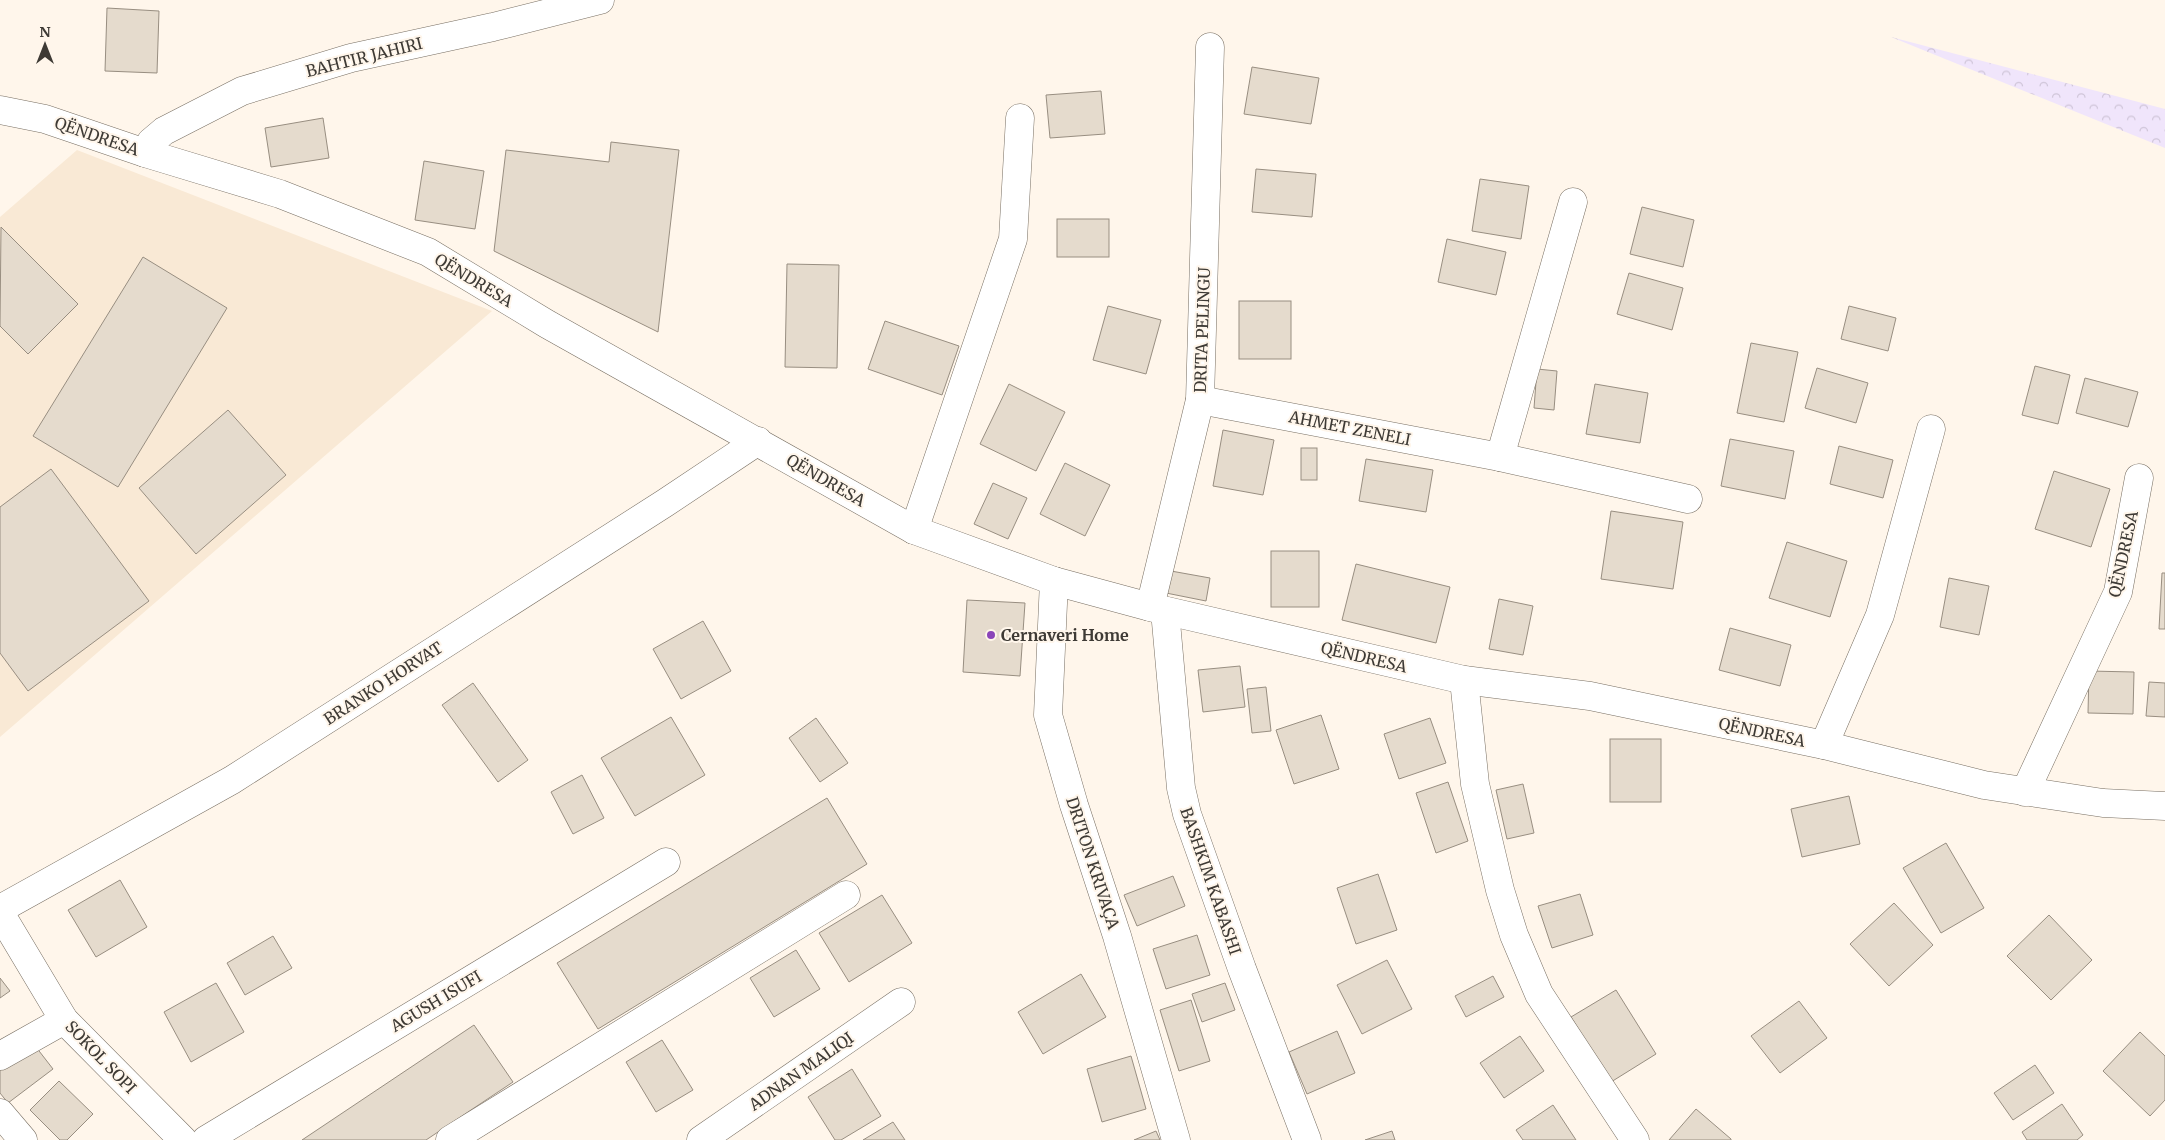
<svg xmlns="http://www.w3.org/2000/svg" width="2165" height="1140" viewBox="0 0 2165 1140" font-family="Merriweather,serif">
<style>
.built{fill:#f9e9d5}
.forest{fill:url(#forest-crowns)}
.building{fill:#e5dbcd;stroke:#988e81}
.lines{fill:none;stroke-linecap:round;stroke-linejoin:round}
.minor-casing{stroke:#786f63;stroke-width:29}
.minor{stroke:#fff;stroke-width:28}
.poi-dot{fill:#8a45b9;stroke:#fff6eb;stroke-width:2}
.labels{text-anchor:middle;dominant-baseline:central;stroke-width:4;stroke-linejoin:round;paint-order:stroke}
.street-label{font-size:16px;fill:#3e3a35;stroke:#fff6eb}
.poi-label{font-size:16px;font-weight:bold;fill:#3e3a35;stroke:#fff6eb;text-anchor:start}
</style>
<defs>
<pattern id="forest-crowns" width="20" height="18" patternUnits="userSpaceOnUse" patternTransform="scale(1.25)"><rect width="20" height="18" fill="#f0e5fb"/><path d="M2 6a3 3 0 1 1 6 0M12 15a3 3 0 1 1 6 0" fill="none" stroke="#cfc5d8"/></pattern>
</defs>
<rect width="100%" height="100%" fill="#fff6eb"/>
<polygon class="built" points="77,150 492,311 0,737 0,217"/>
<polygon class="forest" points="1891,37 2165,109 2165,148"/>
<g class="building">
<polygon points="107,8 159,11 157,73 105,71"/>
<polygon points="1252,67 1319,78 1311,124 1244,114"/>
<polygon points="1101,91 1105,134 1050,138 1046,95"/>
<polygon points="323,118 329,158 271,167 265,128"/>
<polygon points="611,142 679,150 658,332 494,251 506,150 609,162"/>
<polygon points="424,161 484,171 475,229 415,220"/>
<polygon points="1256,169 1316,174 1312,217 1252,212"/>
<polygon points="1480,179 1529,186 1521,239 1472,231"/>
<polygon points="1642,207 1694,220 1683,267 1630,254"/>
<rect x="1057" y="219" width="52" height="38"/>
<polygon points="1,227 78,304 28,354 0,326"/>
<polygon points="1447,239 1506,252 1496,295 1438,282"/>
<polygon points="143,257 227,308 118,487 33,436"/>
<polygon points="787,264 839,265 837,368 785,367"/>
<polygon points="1629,273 1683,288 1672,330 1617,314"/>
<rect x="1239" y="301" width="52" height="58"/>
<polygon points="1108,306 1161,320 1146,374 1093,360"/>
<polygon points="1849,306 1896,318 1888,351 1841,339"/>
<polygon points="885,321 959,346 942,395 868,369"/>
<polygon points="1751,343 1798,352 1784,422 1737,413"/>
<polygon points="2035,366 2070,375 2058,424 2022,415"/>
<polygon points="1817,368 1868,383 1856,423 1805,408"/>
<polygon points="1537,369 1557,371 1554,410 1534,408"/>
<polygon points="2085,378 2138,392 2128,427 2076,413"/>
<polygon points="1009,384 1065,412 1036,471 980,444"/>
<polygon points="1595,384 1648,393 1640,443 1586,434"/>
<polygon points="228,410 286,475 196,554 139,488"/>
<polygon points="1223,430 1274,440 1263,495 1213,486"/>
<polygon points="1730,439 1794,451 1785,499 1721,486"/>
<polygon points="1839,446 1893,460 1883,498 1830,484"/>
<rect x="1301" y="448" width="16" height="32"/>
<polygon points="1366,459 1433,470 1426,512 1359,501"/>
<polygon points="1065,463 1110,485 1085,536 1040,514"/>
<polygon points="51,469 149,601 28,691 0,653 0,507"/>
<polygon points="2054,471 2110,489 2091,547 2035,529"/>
<polygon points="993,483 1027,498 1008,539 974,524"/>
<polygon points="1611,511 1683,522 1673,589 1601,579"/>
<polygon points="1787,542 1847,561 1830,617 1769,598"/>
<rect x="1271" y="551" width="48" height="56"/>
<polygon points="1356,564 1450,587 1436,643 1342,620"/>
<polygon points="1171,571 1210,578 1206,601 1166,593"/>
<polygon points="2162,573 2165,573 2165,629 2159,629"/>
<polygon points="1949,578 1989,586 1979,635 1940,627"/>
<polygon points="1499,599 1533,606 1523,655 1489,649"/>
<polygon points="967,600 1025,603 1020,676 963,672"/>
<polygon points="703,621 731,671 681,699 653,649"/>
<polygon points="1730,628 1791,645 1780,686 1719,670"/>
<polygon points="1240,666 1245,707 1203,712 1198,670"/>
<polygon points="2089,671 2134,672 2133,714 2088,713"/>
<polygon points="2149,682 2165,683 2165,717 2146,716"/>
<polygon points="473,683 528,760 498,782 442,705"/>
<polygon points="1266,687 1271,731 1252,733 1247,689"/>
<polygon points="1321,715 1339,769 1294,784 1276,730"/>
<polygon points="671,717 705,775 635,816 601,758"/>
<polygon points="816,718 848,763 820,782 789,738"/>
<polygon points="1430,718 1446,763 1399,779 1384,734"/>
<rect x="1610" y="739" width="51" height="63"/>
<polygon points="582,775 604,818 573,834 551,792"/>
<polygon points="1448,782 1468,841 1436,853 1416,793"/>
<polygon points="1523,784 1534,833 1507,839 1496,790"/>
<polygon points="1849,796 1860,844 1802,857 1791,809"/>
<polygon points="827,798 867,864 598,1029 557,963"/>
<polygon points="1946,843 1984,908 1941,933 1903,868"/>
<polygon points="1378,874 1397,930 1356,944 1337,888"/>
<polygon points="1173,876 1185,906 1137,926 1124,895"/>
<polygon points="120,880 147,927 96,957 68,910"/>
<polygon points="1580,894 1593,935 1552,948 1538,906"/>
<polygon points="882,895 912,943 849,982 819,933"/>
<polygon points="1894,903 1933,945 1889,986 1850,944"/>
<polygon points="2049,915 2092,960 2051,1000 2007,956"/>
<polygon points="1197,935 1210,975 1166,989 1153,949"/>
<polygon points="273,936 292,968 245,995 227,963"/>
<polygon points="796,950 820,989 774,1017 750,978"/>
<polygon points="1387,960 1412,1009 1362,1034 1337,985"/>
<polygon points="1081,974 1106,1017 1043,1054 1018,1012"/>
<polygon points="1493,976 1504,997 1466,1017 1455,996"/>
<polygon points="0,978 10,991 0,998"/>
<polygon points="216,983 244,1032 191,1062 164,1012"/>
<polygon points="1225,983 1235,1010 1202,1022 1192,994"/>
<polygon points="1616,990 1656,1054 1611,1082 1571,1017"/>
<polygon points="1191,1000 1210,1061 1179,1071 1160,1010"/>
<polygon points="1799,1001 1827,1038 1780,1073 1751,1036"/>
<polygon points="474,1025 513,1082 426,1140 302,1140"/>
<polygon points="1337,1031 1355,1073 1307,1094 1289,1052"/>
<polygon points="2140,1032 2165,1056 2165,1100 2150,1116 2103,1071"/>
<polygon points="1520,1036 1544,1071 1504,1098 1480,1063"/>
<polygon points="29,1038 53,1069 8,1103 0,1093 0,1061"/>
<polygon points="662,1040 693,1090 656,1112 626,1062"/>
<polygon points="1131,1056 1146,1109 1102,1122 1087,1069"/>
<polygon points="2035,1065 2054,1093 2013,1120 1994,1093"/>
<polygon points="852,1069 881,1116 841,1140 835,1140 808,1097"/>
<polygon points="59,1081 93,1114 67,1140 60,1140 30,1110"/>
<polygon points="2062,1104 2083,1135 2077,1140 2027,1140 2022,1132"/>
<polygon points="1553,1105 1576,1140 1523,1140 1516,1130"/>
<polygon points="1696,1109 1731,1139 1731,1140 1669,1140"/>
<polygon points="893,1122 905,1140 863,1140"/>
<polygon points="1156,1131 1160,1140 1134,1140"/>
<polygon points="1392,1131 1395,1140 1365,1140"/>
</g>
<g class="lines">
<g class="minor-casing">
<g id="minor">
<polyline points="0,110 45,119 145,153 280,194 428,252 547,324 914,530 1054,581 1150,607 1464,680 1590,696 1824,745 1984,785 2103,803 2165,806"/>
<polyline points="145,153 151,142 164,131 242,91 351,58 493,27 600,0"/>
<polyline points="1200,400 1500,457 1688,499"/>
<polyline points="1500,457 1573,202"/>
<polyline points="914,530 1013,239 1020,118"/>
<polyline points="1054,581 1048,715 1074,805 1117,936 1176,1140"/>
<polyline points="1150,607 1200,400 1210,47"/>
<polyline points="1165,611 1181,788 1187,814 1242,969 1307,1140"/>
<polyline points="1464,680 1475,784 1500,890 1514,935 1539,994 1635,1140"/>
<polyline points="1824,745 1880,615 1931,429"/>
<polyline points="2025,792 2118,592 2139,478"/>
<polyline points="0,909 232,780 665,503 758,441"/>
<polyline points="0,913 64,1020 183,1140"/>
<polyline points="0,1056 64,1020"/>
<polyline points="0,1113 23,1140"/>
<polyline points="206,1140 666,862"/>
<polyline points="450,1140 846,895"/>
<polyline points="701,1140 901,1002"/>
</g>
</g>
<use href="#minor" class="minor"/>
</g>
<circle class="poi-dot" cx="991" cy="635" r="5"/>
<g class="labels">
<g class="street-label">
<text transform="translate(364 57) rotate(-14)">BAHTIR JAHIRI</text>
<text transform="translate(97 136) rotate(19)">QËNDRESA</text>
<text transform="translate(474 280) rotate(31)">QËNDRESA</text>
<text transform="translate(1202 330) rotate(-88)">DRITA PELINGU</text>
<text transform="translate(1350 428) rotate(11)">AHMET ZENELI</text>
<text transform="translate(826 480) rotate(30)">QËNDRESA</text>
<text transform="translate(2123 554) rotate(-78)">QËNDRESA</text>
<text transform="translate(1364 657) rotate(13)">QËNDRESA</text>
<text transform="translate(383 683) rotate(-33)">BRANKO HORVAT</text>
<text transform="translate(1762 732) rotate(12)">QËNDRESA</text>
<text transform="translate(1093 863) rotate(72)">DRITON KRIVAÇA</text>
<text transform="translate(1211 881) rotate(71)">BASHKIM KABASHI</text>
<text transform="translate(436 1001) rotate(-31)">AGUSH ISUFI</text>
<text transform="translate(101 1057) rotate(46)">SOKOL SOPI</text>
<text transform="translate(801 1071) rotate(-35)">ADNAN MALIQI</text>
</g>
<g class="poi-label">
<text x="1001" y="635">Cernaveri Home</text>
</g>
</g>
<g transform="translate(45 45)" stroke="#fff6eb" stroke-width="4" paint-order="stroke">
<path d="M0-4L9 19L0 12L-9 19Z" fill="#3e3a35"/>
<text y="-8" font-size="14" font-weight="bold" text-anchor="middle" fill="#3e3a35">N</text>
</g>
</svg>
